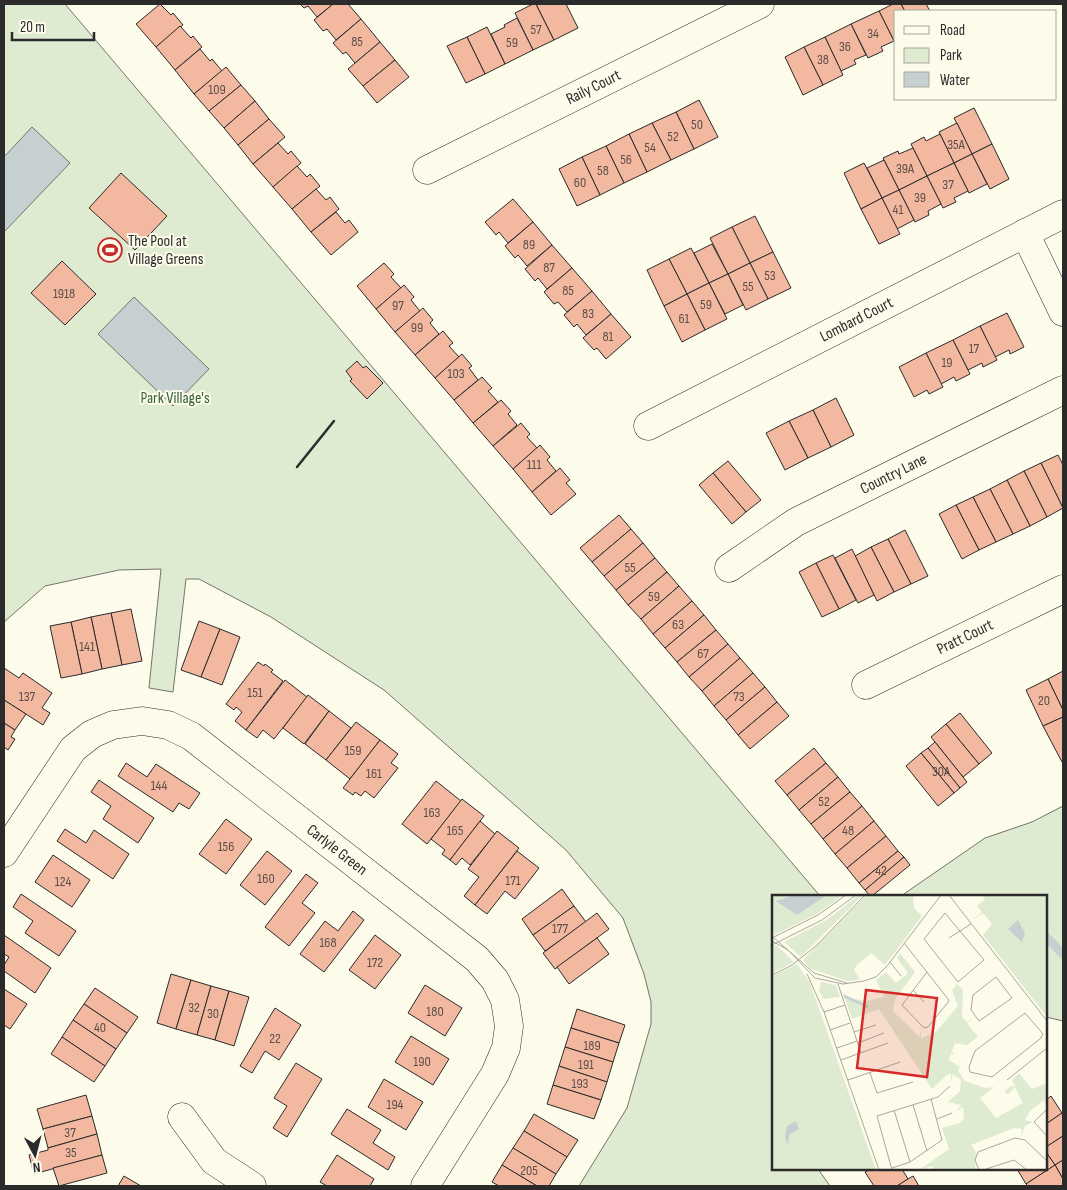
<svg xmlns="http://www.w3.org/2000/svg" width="1067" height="1190" viewBox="0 0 1067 1190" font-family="'Sofia Sans Condensed',sans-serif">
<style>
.green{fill:#deebd1;stroke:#74746e}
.water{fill:#c7d0d0;stroke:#74746e}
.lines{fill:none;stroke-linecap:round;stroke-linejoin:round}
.stream{stroke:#c7d0d0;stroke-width:9}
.building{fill:#f2b8a0;stroke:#2b2b2b}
.minor-casing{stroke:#2b2b2b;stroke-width:29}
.minor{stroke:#fdfbea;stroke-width:28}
.wall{stroke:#2b2b2b;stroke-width:2.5}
.labels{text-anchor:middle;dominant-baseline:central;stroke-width:4;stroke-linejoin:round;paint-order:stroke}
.number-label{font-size:14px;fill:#5d4e48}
.street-label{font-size:16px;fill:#2b2b2b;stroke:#fdfbea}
.poi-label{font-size:16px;fill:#2b2b2b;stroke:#fdfbea;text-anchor:start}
.park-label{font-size:16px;fill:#34623c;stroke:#fdfbea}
.inset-river{fill:none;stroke:#c7d0d0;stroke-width:2.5}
.inset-road{fill:none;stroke:#a9a89e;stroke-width:1}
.view{fill:#d62828;fill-opacity:0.15;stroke:#d62828;stroke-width:2.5}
.inset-edge{fill:none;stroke:#2b2b2b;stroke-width:2.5}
</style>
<rect width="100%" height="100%" fill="#fdfbea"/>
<g class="green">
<polygon points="4,4 65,4 820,896 773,896 773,1169 818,1169 830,1186 579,1186 627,1108 651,1024 651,1002 644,974 623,918 566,850 384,690 271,617 199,579 186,579 173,692 149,688 161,569 119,570 45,586 4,622"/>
<polygon points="1063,806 1063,1021 1046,1017 1046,896 901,896 985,838 1032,822"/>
</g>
<g class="water">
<polygon points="32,127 70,163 4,232 4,157"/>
<polygon points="134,297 209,369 173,406 98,334"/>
</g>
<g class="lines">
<polyline class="stream" points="1046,937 1063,954"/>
</g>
<g class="building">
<polygon points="160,4 171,15 173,13 183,25 156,47 136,24"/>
<polygon points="300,4 333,4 317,17 308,6 304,8"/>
<polygon points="333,4 348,4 361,19 336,40 327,29 323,31 314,20"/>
<polygon points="533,4 536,4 554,40 533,50 515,13"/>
<polygon points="536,4 566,4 578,28 554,40"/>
<polygon points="893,4 901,4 905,11 896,11 896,45 879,11"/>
<polygon points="901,4 926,4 930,11 905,11"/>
<polygon points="879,11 894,41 881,47 883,51 868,58 851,24"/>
<polygon points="517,18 533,50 505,64 491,34 505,27 504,25"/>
<polygon points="361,19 380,42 355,63 346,52 343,54 333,43"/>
<polygon points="851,24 866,55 854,60 856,64 841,71 825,37"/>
<polygon points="180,26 191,38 193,36 202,47 175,70 156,47"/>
<polygon points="487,27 505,64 485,74 467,37"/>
<polygon points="467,37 485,74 466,83 447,46"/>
<polygon points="825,37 843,75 823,85 804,47"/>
<polygon points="380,42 395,60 363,86 348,69"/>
<polygon points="804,47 823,85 803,95 785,57"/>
<polygon points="200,49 210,61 212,59 222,71 194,94 175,70"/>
<polygon points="395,60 409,77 377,103 363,86"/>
<polygon points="226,67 241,85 209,111 194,94"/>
<polygon points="241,85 255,101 224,128 209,111"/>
<polygon points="699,100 718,137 694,149 676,112"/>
<polygon points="255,101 269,119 238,145 224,128"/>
<polygon points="974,108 992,144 972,154 954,118"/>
<polygon points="676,112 694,149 671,160 652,123"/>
<polygon points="269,119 285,137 253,164 238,145"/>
<polygon points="652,123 671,160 647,172 629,134"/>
<polygon points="957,123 972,154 954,163 939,132"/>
<polygon points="629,134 647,172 624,183 606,146"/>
<polygon points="940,134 954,163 927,176 911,144 924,137 926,141"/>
<polygon points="278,143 288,154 291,151 301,163 273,187 253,164"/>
<polygon points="992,144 1009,179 990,189 972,154"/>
<polygon points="606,146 624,183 600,195 582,157"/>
<polygon points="913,148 927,176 899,190 883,158 898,151 899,154"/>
<polygon points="972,154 987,184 969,193 954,163"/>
<polygon points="582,157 600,195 577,206 559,169"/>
<polygon points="884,160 899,190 882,198 867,168"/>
<polygon points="864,163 882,198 861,209 844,173"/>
<polygon points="954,163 968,191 954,198 956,202 943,208 927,176"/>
<polygon points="297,166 307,177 310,174 320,186 292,209 273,187"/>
<polygon points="121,173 167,216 135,250 89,208"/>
<polygon points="927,176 941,204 928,211 929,215 915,222 899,190"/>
<polygon points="316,189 326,200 330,197 339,209 311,232 292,209"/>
<polygon points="899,190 914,220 897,229 882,198"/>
<polygon points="882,198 900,234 879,244 861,209"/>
<polygon points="513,199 533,222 508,243 499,232 496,235 485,222"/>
<polygon points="336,212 345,223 349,220 358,232 331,255 311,232"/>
<polygon points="755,216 773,252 750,263 732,227"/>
<polygon points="533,222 552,245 527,266 518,255 515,258 505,246"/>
<polygon points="732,227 750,263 728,274 710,238"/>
<polygon points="712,244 728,274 709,283 694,253"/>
<polygon points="552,245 572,268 547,289 538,278 535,281 525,269"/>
<polygon points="691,248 709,283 687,294 669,259"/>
<polygon points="773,252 791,288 768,299 750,263"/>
<polygon points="669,259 687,294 664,306 647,270"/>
<polygon points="62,261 96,294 65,325 31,293"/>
<polygon points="384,263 394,274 391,277 401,288 376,309 357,286"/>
<polygon points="750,263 768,299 746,310 728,274"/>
<polygon points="572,268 592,291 567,312 558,302 554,304 544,292"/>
<polygon points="728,274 743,305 725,314 709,283"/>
<polygon points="709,283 727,319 705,330 687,294"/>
<polygon points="404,285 414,297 411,300 420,311 395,332 376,309"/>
<polygon points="592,291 611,314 586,335 577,324 574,327 564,315"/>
<polygon points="687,294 705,330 682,342 664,306"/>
<polygon points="423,308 433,320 430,323 439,334 415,355 395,332"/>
<polygon points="1007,313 1024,347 1010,354 1009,350 995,357 980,326"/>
<polygon points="611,314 631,337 606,359 597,348 594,350 583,338"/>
<polygon points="980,326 997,360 983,367 982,363 968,370 953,340"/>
<polygon points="443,331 453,343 449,346 459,357 435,378 415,355"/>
<polygon points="953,340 970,374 956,381 954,377 941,384 926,353"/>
<polygon points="926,353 943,387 929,394 927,390 914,397 899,367"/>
<polygon points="462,354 472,366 469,368 478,380 454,400 435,378"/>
<polygon points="357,361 363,368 366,366 383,383 367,399 350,381 352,379 346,371"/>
<polygon points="482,377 492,388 488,391 498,402 473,423 454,400"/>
<polygon points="836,398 854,435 831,447 813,410"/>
<polygon points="501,400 511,411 508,414 517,425 493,446 473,423"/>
<polygon points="813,410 831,447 808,458 789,421"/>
<polygon points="789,421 808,458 785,470 766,433"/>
<polygon points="521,423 530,434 527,437 537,448 513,469 493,446"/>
<polygon points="540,445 550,457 547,460 556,471 532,492 513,469"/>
<polygon points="1058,455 1063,465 1063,508 1041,463"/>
<polygon points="728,461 761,500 746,512 713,473"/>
<polygon points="1041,463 1063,508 1047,517 1024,471"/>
<polygon points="560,468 570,480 566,483 576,494 551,515 532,492"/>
<polygon points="1024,471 1047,517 1030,526 1007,480"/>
<polygon points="713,473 746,512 732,524 699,485"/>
<polygon points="1007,480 1030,526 1013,534 990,489"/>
<polygon points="990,489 1013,534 996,542 973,497"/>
<polygon points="973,497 996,542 979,550 956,505"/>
<polygon points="956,505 979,550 962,559 939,514"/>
<polygon points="619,515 631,529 592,562 580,548"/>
<polygon points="631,529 643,543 604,576 592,562"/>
<polygon points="905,530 928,576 911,584 888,539"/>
<polygon points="888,539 911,584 894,592 871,547"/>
<polygon points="643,543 655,558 616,590 604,576"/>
<polygon points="871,547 894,592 877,601 855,556"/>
<polygon points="852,549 874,595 858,603 835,558"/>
<polygon points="833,555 856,600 839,609 816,563"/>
<polygon points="655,558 667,572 628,605 616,590"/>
<polygon points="816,563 839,609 822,617 799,572"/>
<polygon points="667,572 679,586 641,619 628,605"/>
<polygon points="679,586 692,601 653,634 641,619"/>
<polygon points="692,601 704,615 665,648 653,634"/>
<polygon points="131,609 142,661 122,665 111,613"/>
<polygon points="111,613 122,665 102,669 91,617"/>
<polygon points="704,615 716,630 677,662 665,648"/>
<polygon points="91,617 102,669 82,674 71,622"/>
<polygon points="199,621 220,629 201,677 181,670"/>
<polygon points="71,622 82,674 61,678 50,626"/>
<polygon points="220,629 240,637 222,685 201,677"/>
<polygon points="716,630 728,644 689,677 677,662"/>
<polygon points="728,644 740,658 702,691 689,677"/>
<polygon points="740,658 753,673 714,706 702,691"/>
<polygon points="258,662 264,666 265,664 273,670 271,672 283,681 246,730 235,721 242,712 236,707 234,710 226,704"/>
<polygon points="4,668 19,678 23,673 52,693 42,708 50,713 43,725 4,700"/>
<polygon points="1063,671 1063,710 1048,679"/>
<polygon points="753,673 765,687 726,720 714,706"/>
<polygon points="1048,679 1063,710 1063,717 1043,726 1026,690"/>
<polygon points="285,680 307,697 274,739 263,730 257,738 246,730"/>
<polygon points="765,687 777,702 738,735 726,720"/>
<polygon points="308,695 329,711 304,744 283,728"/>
<polygon points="4,700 26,714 15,730 4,723"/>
<polygon points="777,702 789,716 750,749 738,735"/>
<polygon points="329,711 351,728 326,760 305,744"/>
<polygon points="960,713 992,753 979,764 946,724"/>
<polygon points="1063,717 1063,762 1062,762 1043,726"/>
<polygon points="356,722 380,740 350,779 326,760"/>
<polygon points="4,723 15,730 11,737 15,739 8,750 4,747"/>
<polygon points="946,724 979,764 963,777 931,737"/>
<polygon points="380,740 398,754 391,763 398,768 374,798 365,791 361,796 355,792 353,795 343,788"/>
<polygon points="935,742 967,782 960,788 928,748"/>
<polygon points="814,748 826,763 787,795 775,781"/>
<polygon points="928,748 960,788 954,793 921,753"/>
<polygon points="921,753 954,793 938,806 906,766"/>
<polygon points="126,763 147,777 156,764 200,793 189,809 179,803 173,812 118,776"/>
<polygon points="826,763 838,777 799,810 787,795"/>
<polygon points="838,777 850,792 811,824 799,810"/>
<polygon points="99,780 154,818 138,843 103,819 111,806 91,792"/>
<polygon points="436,781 461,801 427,844 402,824"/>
<polygon points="850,792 862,806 823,839 811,824"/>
<polygon points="462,799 484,816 450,860 442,854 445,850 431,839"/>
<polygon points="862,806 874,821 835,854 823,839"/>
<polygon points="226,819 252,839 226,874 199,854"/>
<polygon points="480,821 495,834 470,865 462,858 456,865 450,860"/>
<polygon points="874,821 886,836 847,868 835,854"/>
<polygon points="65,829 86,843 94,830 129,854 113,879 57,841"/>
<polygon points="497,831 519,848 475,905 464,896 479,877 468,869"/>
<polygon points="886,836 898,851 859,883 847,868"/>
<polygon points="267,851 292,871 265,905 240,885"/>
<polygon points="517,851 539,868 515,899 505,891 487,914 475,905"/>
<polygon points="898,851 904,857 865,890 859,883"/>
<polygon points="53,855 90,880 72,907 35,882"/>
<polygon points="904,857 910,865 872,896 870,896 865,890"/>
<polygon points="306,874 318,883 302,903 315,913 289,946 265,927"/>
<polygon points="562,889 574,906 533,935 522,919"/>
<polygon points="21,894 76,931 59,956 25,933 33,921 13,907"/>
<polygon points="574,906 586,922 545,951 533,935"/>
<polygon points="353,911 364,920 324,972 300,954 325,921 338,931"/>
<polygon points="597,913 609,929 555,969 543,953"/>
<polygon points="4,935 51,968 35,993 4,971 4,965 9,957 4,954"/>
<polygon points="375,935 401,955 375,989 349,970"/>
<polygon points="597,938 609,954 569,984 557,967"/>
<polygon points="171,974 191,980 176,1029 157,1023"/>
<polygon points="191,980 211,986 197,1035 176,1029"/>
<polygon points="425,985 462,1008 445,1036 408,1013"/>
<polygon points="211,986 229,991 215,1040 197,1035"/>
<polygon points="95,988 138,1017 127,1033 84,1004"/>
<polygon points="4,989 27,1004 10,1029 4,1025"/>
<polygon points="229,991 249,997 234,1046 215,1040"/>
<polygon points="84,1004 127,1033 116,1049 73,1020"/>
<polygon points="275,1008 301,1025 279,1060 265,1051 252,1073 240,1066"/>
<polygon points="577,1009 625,1025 619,1043 571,1028"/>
<polygon points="73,1020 116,1049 105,1066 62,1037"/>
<polygon points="571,1028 619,1043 613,1062 565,1047"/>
<polygon points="411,1036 449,1059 433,1085 395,1062"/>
<polygon points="62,1037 105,1066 94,1082 51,1054"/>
<polygon points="565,1047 613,1062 607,1082 559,1066"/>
<polygon points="296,1063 322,1079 287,1137 273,1128 287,1106 274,1098"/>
<polygon points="559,1066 607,1082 601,1100 553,1085"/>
<polygon points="384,1079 423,1102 406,1130 368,1107"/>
<polygon points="553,1085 601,1100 594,1119 547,1104"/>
<polygon points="86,1095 92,1116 43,1129 37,1109"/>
<polygon points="1051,1096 1062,1113 1046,1124 1046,1100"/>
<polygon points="347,1109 381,1130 373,1143 395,1157 388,1170 331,1134"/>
<polygon points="1062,1113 1063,1116 1063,1136 1046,1147 1046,1124"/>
<polygon points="534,1114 578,1140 567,1157 524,1131"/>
<polygon points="92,1116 97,1134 48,1148 43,1129"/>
<polygon points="524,1131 567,1157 556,1174 513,1148"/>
<polygon points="97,1134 102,1155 34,1174 29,1155 48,1150 48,1148"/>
<polygon points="1063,1136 1063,1160 1055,1165 1046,1152 1046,1147"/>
<polygon points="513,1148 556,1174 549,1186 537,1186 502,1165"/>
<polygon points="1046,1152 1055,1165 1026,1184 1017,1169 1046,1169"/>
<polygon points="102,1155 107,1173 59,1186 53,1168"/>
<polygon points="337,1155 374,1179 370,1186 327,1186 320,1182"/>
<polygon points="1063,1160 1063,1179 1055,1165"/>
<polygon points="502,1165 537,1186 499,1186 492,1182"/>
<polygon points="1055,1165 1063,1179 1063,1185 1061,1186 1028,1186 1026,1184"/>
<polygon points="871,1169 902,1169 908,1179 897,1186 874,1186 865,1172"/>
<polygon points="124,1176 141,1186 118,1186"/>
<polygon points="913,1176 919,1186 897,1186 908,1179"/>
</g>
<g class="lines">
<g class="minor-casing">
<g id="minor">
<path id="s1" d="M427,170L760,4"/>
<polyline points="1025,233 1063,312"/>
<path id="s2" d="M648,426L1063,214"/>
<path id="s3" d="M729,568L796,522L1063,390"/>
<path id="s4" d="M866,685L1063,589"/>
<path id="s5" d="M4,853L73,749L92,734L113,725L142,721L168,725L191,736L477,959L495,980L505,1000L509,1026L506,1048L495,1074L425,1186"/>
<polyline points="182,1117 214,1161 252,1186"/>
</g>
</g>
<use href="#minor" class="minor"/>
<polyline class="wall" points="297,467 334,421"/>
</g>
<defs>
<g id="stadium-ring" transform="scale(1.25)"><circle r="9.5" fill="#fdfbea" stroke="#c62828" stroke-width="1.5"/><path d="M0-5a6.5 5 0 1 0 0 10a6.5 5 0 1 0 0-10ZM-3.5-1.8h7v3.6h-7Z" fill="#c62828"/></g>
</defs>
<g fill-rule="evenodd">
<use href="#stadium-ring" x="110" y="250"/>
</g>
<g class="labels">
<g class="number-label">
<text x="536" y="29">57</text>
<text x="873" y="33">34</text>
<text x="357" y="41">85</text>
<text x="512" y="42">59</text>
<text x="845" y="46">36</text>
<text x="823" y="59">38</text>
<text x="217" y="89">109</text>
<text x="697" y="124">50</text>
<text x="673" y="136">52</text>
<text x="956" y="144">35A</text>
<text x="650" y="147">54</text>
<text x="626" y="159">56</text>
<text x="905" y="168">39A</text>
<text x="603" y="170">58</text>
<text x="580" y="182">60</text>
<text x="948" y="184">37</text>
<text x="920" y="197">39</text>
<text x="898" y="209">41</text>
<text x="529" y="244">89</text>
<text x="549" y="267">87</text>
<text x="770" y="275">53</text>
<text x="748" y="286">55</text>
<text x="568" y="290">85</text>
<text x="64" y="293">1918</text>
<text x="706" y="304">59</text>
<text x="398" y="305">97</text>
<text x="588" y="313">83</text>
<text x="684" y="318">61</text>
<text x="417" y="327">99</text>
<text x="608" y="336">81</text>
<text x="974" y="348">17</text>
<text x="947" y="362">19</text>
<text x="456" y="373">103</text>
<text x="534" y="464">111</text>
<text x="630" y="567">55</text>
<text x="654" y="596">59</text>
<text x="678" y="624">63</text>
<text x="87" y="646">141</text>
<text x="703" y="653">67</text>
<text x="255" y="692">151</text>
<text x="27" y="696">137</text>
<text x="739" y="696">73</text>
<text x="1044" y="700">20</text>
<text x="353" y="750">159</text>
<text x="941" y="771">30A</text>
<text x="374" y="773">161</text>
<text x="159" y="785">144</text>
<text x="824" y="801">52</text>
<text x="432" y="812">163</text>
<text x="455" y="830">165</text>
<text x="848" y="830">48</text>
<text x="226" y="846">156</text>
<text x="881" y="870">42</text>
<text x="266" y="878">160</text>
<text x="513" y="880">171</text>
<text x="63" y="881">124</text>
<text x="560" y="928">177</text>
<text x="328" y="942">168</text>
<text x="375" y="962">172</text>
<text x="194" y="1007">32</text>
<text x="435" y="1011">180</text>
<text x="213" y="1013">30</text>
<text x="100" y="1027">40</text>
<text x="275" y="1038">22</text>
<text x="592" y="1045">189</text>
<text x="422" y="1061">190</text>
<text x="586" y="1064">191</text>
<text x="580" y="1083">193</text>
<text x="395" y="1104">194</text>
<text x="70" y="1132">37</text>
<text x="71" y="1152">35</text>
<text x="529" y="1170">205</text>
</g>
<g class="street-label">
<text stroke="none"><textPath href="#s1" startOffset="186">Raily Court</textPath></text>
<text stroke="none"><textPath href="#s2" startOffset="234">Lombard Court</textPath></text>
<text stroke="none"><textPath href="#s3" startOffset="190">Country Lane</textPath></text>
<text stroke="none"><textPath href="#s4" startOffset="110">Pratt Court</textPath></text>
<text stroke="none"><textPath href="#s5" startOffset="438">Carlyle Green</textPath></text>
</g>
<g class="poi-label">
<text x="128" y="241">The Pool at<tspan x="128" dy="18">Village Greens</tspan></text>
</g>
<g class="park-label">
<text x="175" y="398">Park Village's</text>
</g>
</g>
<g transform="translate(772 895)">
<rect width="275" height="275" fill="#fdfbea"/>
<path d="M3,0H71L45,19L2,40L0,2ZM87,0H91L29,62L12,47L56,24ZM94,0H141L142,13L150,21L113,70L99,58L86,69L82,74L88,85L75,86L39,74L31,65ZM211,0H275V122L211,40L220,29L211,18L200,25L210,17L205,11L213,4ZM4,50L22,67L0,78V52ZM128,58L143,77L123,104L121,116L147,142L149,135V143L163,138L186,111L180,95L185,89L191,95L190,122L195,127L201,123L195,128L206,142L195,150L183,148L180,156L183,159L179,158L177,165L188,172L186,176L193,186L213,193L222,192L208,203L224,223L251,208L243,192L236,199L232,197L239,191L243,192L240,185L247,178L260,194L275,188V211L272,205L258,216L253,225L261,227L253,231L249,242L250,234L242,233L199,250L204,257L203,275H162L160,271L147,275L177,254L170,233L188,228L192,223L191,212L184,217L189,210L176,207L188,196L189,185L181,179L179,187V179L175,180L160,194L107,114L80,124L71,98L78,103L94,106L112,102L104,85L114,77L124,88L136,78L125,63ZM25,69L38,88L104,275H0V81ZM49,87L64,90L68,102L51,104L47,95Z" fill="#deebd1"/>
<path d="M22,0H55L25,20L4,6ZM246,25L253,38L250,47L236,34ZM24,226L27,234L17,240L16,250L13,243L15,231Z" fill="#c7d0d0"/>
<path class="inset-river" d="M72,101L96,112"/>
<path class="inset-road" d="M177,0L275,126M173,18L212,65L186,87L152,44ZM1,42L42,78L75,88M0,43L46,20L74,0M177,43L199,29M0,46L16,55L43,83L71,89L92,86L104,82L115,71L169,0M132,48L176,104L177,106L156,132L152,133L130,110L155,77M0,50L50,25L84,0M118,67L129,81M35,79L52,117L107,275M0,80L20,70L44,51L93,0M224,82L240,103L207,126L199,115L201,100ZM66,89L89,158M141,95L152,107M52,117L73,110M253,118L271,139L269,143L220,182L198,177L197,172L203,156ZM58,135L78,128M82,137L104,130M86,148L112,138M65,153L85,146M69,165L116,148M98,178L105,198L141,187M76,185L128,167M235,185L275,153M141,210L155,256M275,214L262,227L275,241M122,215L138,267M165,224L180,218M120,273L138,267L170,245L159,204M120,275L105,221L166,202L178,191M207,275L203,265L206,257L243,243L253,245L275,266M211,275L242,265L255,275"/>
<path class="view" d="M94,95L165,103L155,182L85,173Z"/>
<rect width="275" height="275" class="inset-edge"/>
</g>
<rect width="1067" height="1190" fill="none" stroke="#2b2b2b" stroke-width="10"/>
<rect x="894" y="10" width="162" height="90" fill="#fdfbea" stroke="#a9a89e"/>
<rect x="904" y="26" width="25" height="8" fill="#fdfbea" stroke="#a9a89e"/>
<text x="940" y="35" font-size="15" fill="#2b2b2b">Road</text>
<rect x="904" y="48" width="25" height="15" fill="#deebd1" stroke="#a9a89e"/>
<text x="940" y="60" font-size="15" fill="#2b2b2b">Park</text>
<rect x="904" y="72" width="25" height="15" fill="#c7d0d0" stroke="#a9a89e"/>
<text x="940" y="85" font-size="15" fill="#2b2b2b">Water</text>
<g transform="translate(35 1155) rotate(173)" stroke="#fdfbea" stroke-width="4" paint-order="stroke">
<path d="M0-4L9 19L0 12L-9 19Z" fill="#2b2b2b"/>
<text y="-8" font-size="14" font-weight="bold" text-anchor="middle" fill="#2b2b2b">N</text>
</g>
<path d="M12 32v8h82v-8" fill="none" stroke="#2b2b2b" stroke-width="2.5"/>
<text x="20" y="32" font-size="15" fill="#2b2b2b" stroke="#fdfbea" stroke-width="4" paint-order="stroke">20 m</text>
</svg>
